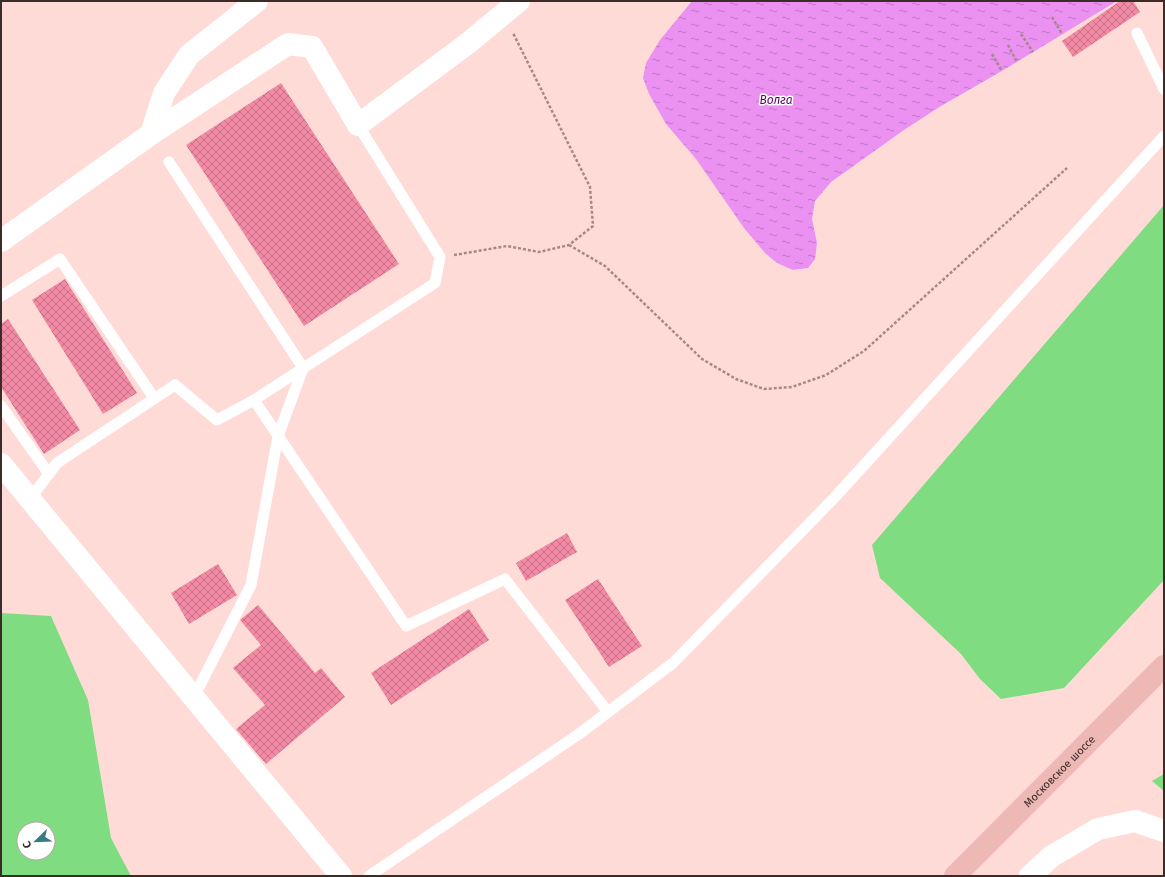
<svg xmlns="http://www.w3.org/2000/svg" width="1165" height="877" viewBox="0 0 1165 877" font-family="'Fira Sans',sans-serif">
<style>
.green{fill:#7fdc80;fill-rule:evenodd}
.water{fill:url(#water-ripples)}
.building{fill:url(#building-cross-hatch)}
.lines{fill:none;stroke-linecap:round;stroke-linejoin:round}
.path{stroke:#a48987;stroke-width:2.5;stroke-dasharray:3 2;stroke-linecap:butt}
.lane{stroke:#fff;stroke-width:11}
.street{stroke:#fff;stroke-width:22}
.primary{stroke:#eeb8b5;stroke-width:22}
.labels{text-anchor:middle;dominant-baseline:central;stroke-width:3;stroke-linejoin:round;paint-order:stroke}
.street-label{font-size:11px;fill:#3b2b29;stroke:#fff}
.water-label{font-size:12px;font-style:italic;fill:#5b0563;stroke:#fff}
</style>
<defs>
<pattern id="water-ripples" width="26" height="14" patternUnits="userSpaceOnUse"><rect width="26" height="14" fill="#ea91f2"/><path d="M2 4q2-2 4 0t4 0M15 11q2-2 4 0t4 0" fill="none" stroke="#bf77c4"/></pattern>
<pattern id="building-cross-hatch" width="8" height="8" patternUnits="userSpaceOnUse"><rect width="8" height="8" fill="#f38aa5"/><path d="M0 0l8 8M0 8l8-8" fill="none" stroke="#c67186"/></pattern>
</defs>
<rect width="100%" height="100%" fill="#ffdbd8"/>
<g class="green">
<polygon points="1164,205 1164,580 1064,688 1001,699 980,679 961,654 880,578 872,545"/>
<path d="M1,613L51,616L88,700L111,838L131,876H1ZM24,829H48V853H24Z"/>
<polygon points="1164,774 1164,791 1152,781"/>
</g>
<polygon class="water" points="692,1 1117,1 1007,68 941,106 904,130 831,182 815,201 812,219 817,243 815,259 808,268 793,270 777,263 765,253 744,228 696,159 666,124 649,94 643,78 646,63 660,40"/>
<g class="building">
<polygon points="1120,1 1133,1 1140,12 1073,57 1062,41"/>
<polygon points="281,83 399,264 304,326 186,145"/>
<polygon points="65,279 137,393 103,414 32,300"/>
<polygon points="8,319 80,430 44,454 1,387 1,324"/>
<polygon points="567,533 577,552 526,581 516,563"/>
<polygon points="218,564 237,595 189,624 171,593"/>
<polygon points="598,579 642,646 609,667 565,600"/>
<polygon points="258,605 315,673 321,668 345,697 266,764 236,729 265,705 233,668 261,645 240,620"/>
<polygon points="469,609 489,640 391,705 371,673"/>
</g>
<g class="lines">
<g class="path">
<polyline points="1052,17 1062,34"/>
<polyline points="1021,34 1033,52"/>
<polyline points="1008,45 1017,62"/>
<polyline points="992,54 1002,71"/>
<polyline points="569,245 605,266 702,359 736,379 764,389 792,387 826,375 864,351 1067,168"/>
<polyline points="454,255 507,246 539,252 569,245 593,226 590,187 513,33"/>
</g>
<g class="lane">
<polyline points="1137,33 1164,89"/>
<polyline points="358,125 440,257 435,283 254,400 406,626 505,579 608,712"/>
<polyline points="169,162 303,368 278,436 251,585 194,697"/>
<polyline points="1,296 60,259 154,398"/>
<polyline points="1,406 49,474"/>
<polyline points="30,499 57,463 175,385 217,420 254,400"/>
<polyline points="369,876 579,734 673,663 835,497 1164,136"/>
</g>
<g class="street">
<polyline points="151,134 288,44 312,47 358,125 467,44 519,1"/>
<polyline points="1,241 151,134 164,93 189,55 257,1"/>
<polyline points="1,464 341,876"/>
<polyline points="1030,876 1052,856 1098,829 1135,821 1164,831"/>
</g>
<path class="primary" id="s1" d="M955,876L1164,666"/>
</g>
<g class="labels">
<g class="street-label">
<text stroke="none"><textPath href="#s1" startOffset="148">Московское шоссе</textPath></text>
</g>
<g class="water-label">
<text x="776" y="100">Волга</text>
</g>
</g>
<rect width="1165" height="877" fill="none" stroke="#3b2b29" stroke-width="4"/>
<g transform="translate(36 841) rotate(247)"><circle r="19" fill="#ffffff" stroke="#b1aaa9"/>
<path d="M0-3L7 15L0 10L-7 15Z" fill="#347c83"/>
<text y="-6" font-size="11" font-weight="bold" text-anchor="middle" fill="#3b2b29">С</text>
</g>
</svg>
